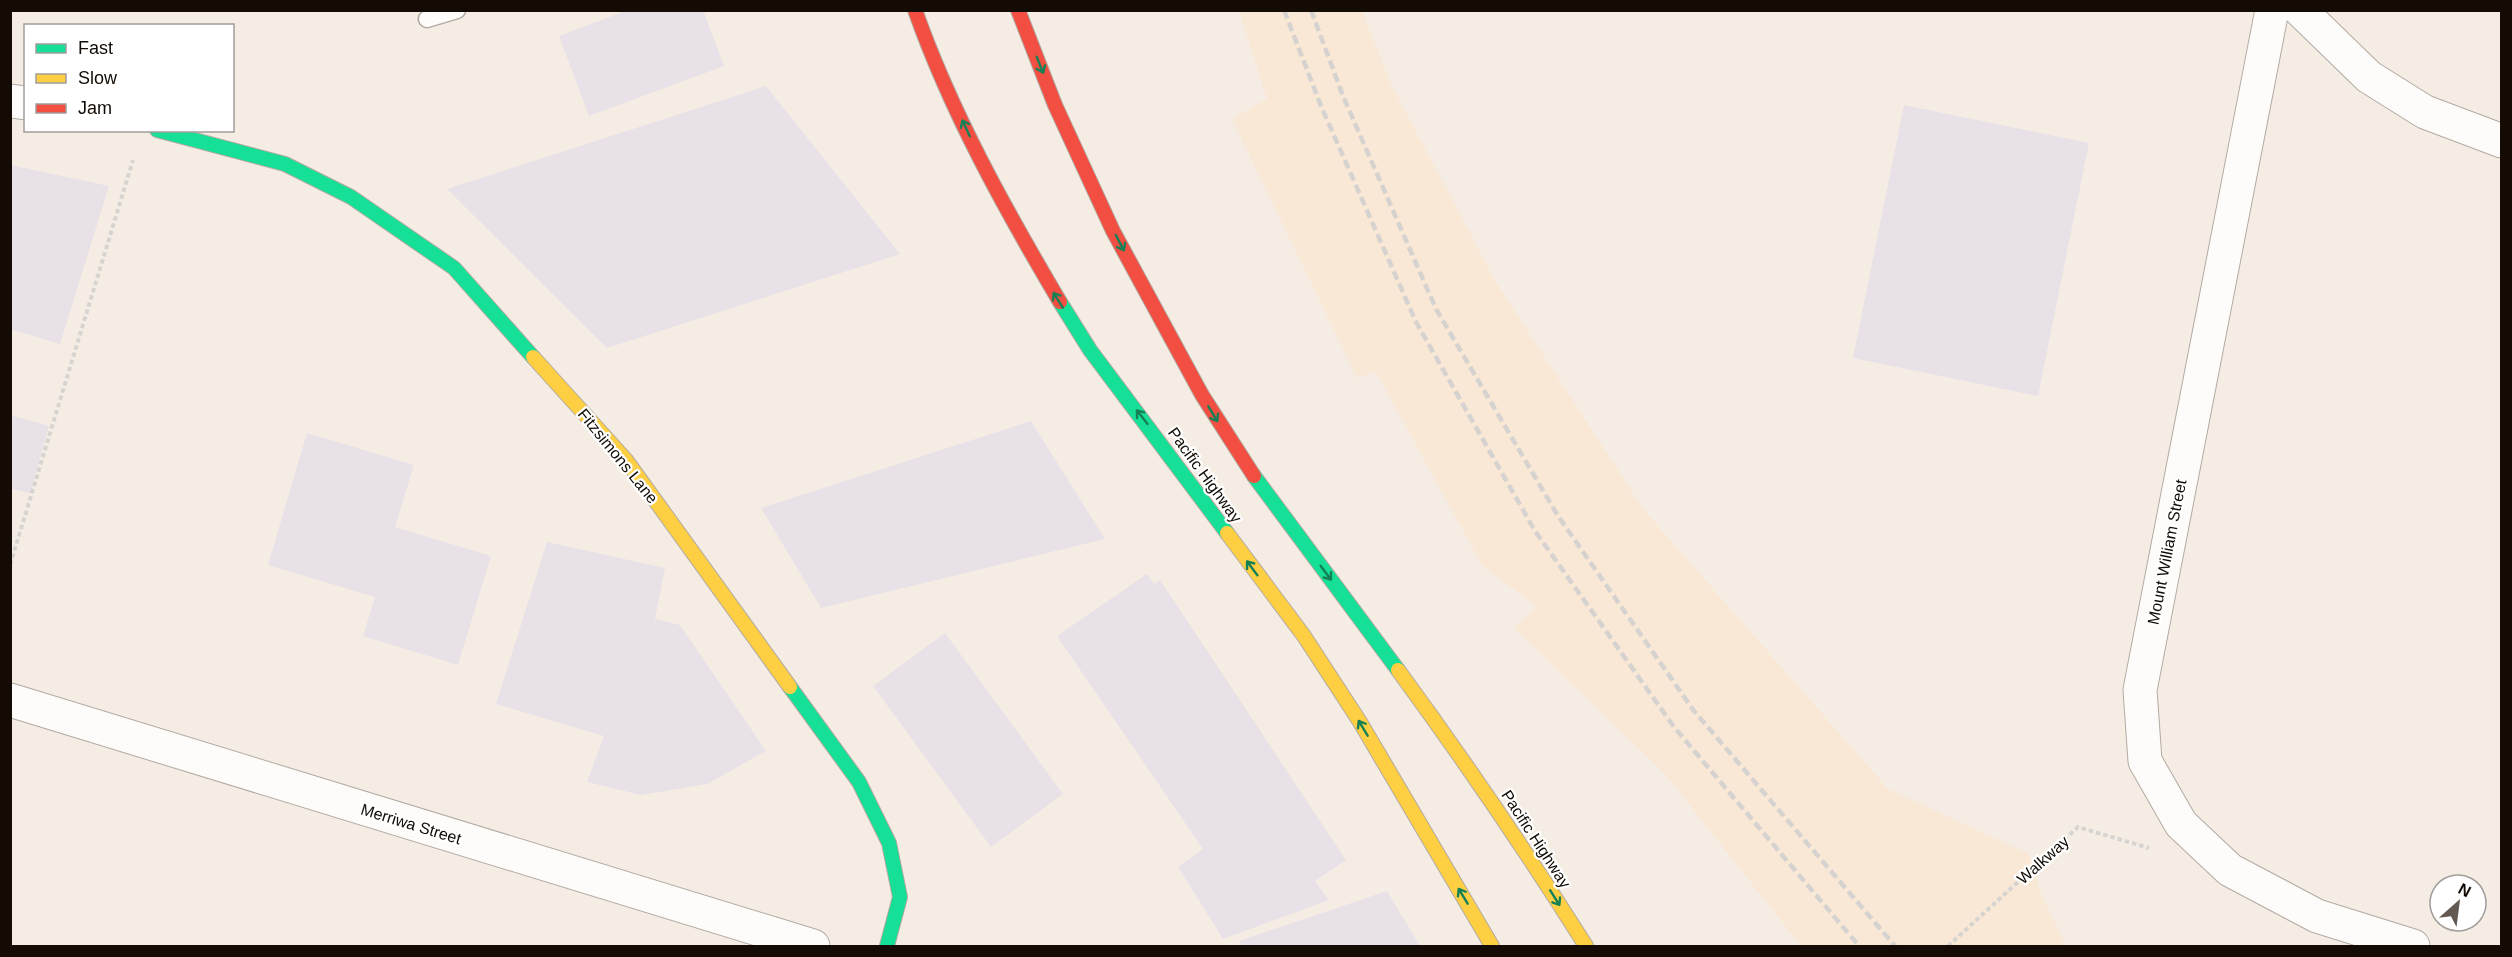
<svg xmlns="http://www.w3.org/2000/svg" width="2512" height="957" viewBox="0 0 2512 957" font-family="Helvetica,sans-serif">
<style>
.built{fill:#f9e8d6}
.building{fill:#e8e1e7}
.lines{fill:none;stroke-linecap:round;stroke-linejoin:round}
.lane-casing{stroke:#b2aaa2;stroke-width:19}
.street-casing{stroke:#b2aaa2;stroke-width:35}
.fast-casing{stroke:#b2aaa2;stroke-width:16}
.slow-casing{stroke:#b2aaa2;stroke-width:16}
.jam-casing{stroke:#b2aaa2;stroke-width:16}
.path{stroke:#d6d4d1;stroke-width:4;stroke-dasharray:4.5 3;stroke-linecap:butt}
.lane{stroke:#fefcfb;stroke-width:16}
.street{stroke:#fefcfb;stroke-width:33}
.fast{stroke:#16e098;stroke-width:14}
.slow{stroke:#ffcf43;stroke-width:14}
.jam{stroke:#f24e42;stroke-width:14}
.rail{stroke:#d5d2cf;stroke-width:4.5;stroke-dasharray:9 4.5;stroke-linecap:butt}
.oneway{stroke:#158055}
.labels{text-anchor:middle;dominant-baseline:central;stroke-width:4.5;stroke-linejoin:round;paint-order:stroke}
.street-label{font-size:16px;fill:#130b04;stroke:#fff}
</style>
<rect width="100%" height="100%" fill="#f5ede4"/>
<polygon class="built" points="1239,11 1362,11 1392,86 1496,282 1644,510 1888,789 2029,854 2042,896 2066,946 1801,946 1666,775 1514,628 1537,606 1483,567 1376,372 1357,378 1232,119 1267,99"/>
<g class="building">
<polygon points="628,10 703,10 724,66 589,116 559,36"/>
<polygon points="766,86 900,254 607,348 447,189"/>
<polygon points="1904,105 2089,143 2038,396 1853,358"/>
<polygon points="10,165 109,186 60,344 10,329"/>
<polygon points="10,415 49,426 30,493 12,489 10,493"/>
<polygon points="1031,421 1105,539 821,608 761,508"/>
<polygon points="307,433 414,465 395,527 491,556 458,665 363,636 375,597 268,565"/>
<polygon points="547,542 665,568 655,619 680,625 766,751 707,784 641,795 587,782 604,736 496,704"/>
<polygon points="1147,574 1154,584 1160,580 1346,860 1315,881 1329,900 1223,939 1178,867 1203,849 1057,636"/>
<polygon points="945,633 1063,794 991,847 873,686"/>
<polygon points="1387,891 1420,946 1242,946 1239,941"/>
</g>
<g class="lines">
<g class="lane-casing">
<polyline id="lane" points="427,19 457,10"/>
</g>
<g class="street-casing">
<g id="street">
<polyline points="2272,10 2140,690 2145,761 2181,824 2230,870 2317,916 2413,946"/>
<polyline points="2300,10 2369,77 2425,112 2502,141"/>
<polyline points="10,101 26,103"/>
<polyline points="10,700 813,946"/>
</g>
</g>
<g class="fast-casing">
<g id="fast">
<polyline points="157,130 285,164 351,197 454,268 533,357"/>
<polyline points="1060,302 1090,350 1227,533"/>
<polyline points="1254,476 1398,670"/>
<polyline points="790,687 859,782 889,843 900,897 887,946"/>
</g>
</g>
<g class="slow-casing">
<g id="slow">
<polyline points="533,357 626,460 790,687"/>
<polyline points="1227,533 1304,636 1360,722 1492,946"/>
<path d="M1398,670C1464,760 1526,851 1586,946"/>
</g>
</g>
<g class="jam-casing">
<g id="jam">
<path d="M915,10C951,112 1005,209 1060,302"/>
<polyline points="1018,10 1055,105 1113,231 1202,395 1254,476"/>
</g>
</g>
<g class="path">
<polyline points="10,565 133,160"/>
<polyline points="1948,946 2078,827 2149,848"/>
</g>
<use href="#lane" class="lane"/>
<use href="#street" class="street"/>
<use href="#fast" class="fast"/>
<use href="#slow" class="slow"/>
<use href="#jam" class="jam"/>
<g class="rail">
<polyline points="1284,10 1321,106 1416,322 1535,531 1674,727 1859,946"/>
<polyline points="1311,10 1343,96 1436,309 1558,516 1694,711 1895,946"/>
</g>
</g>
<defs><path id="oneway-shaft" d="M-6 0H5M1.5-3L5.5 0L1.5 3" fill="none" stroke-width="1.6" stroke-linecap="round" stroke-linejoin="round" transform="scale(1.5)"/></defs>
<g class="oneway">
<use href="#oneway-shaft" transform="translate(1040 65) rotate(68)"/>
<use href="#oneway-shaft" transform="translate(966 128) rotate(-115)"/>
<use href="#oneway-shaft" transform="translate(1120 243) rotate(62)"/>
<use href="#oneway-shaft" transform="translate(1058 300) rotate(-122)"/>
<use href="#oneway-shaft" transform="translate(1213 414) rotate(59)"/>
<use href="#oneway-shaft" transform="translate(1142 417) rotate(-128)"/>
<use href="#oneway-shaft" transform="translate(1252 568) rotate(-127)"/>
<use href="#oneway-shaft" transform="translate(1326 573) rotate(53)"/>
<use href="#oneway-shaft" transform="translate(1363 728) rotate(-121)"/>
<use href="#oneway-shaft" transform="translate(1463 896) rotate(-121)"/>
<use href="#oneway-shaft" transform="translate(1555 898) rotate(58)"/>
</g>
<g class="labels">
<g class="street-label">
<text transform="translate(618 456) rotate(51)">Fitzsimons Lane</text>
<text transform="translate(1205 475) rotate(54)">Pacific Highway</text>
<text transform="translate(2167 552) rotate(-79)">Mount William Street</text>
<text transform="translate(411 824) rotate(17)">Merriwa Street</text>
<text transform="translate(1536 839) rotate(57)">Pacific Highway</text>
<text transform="translate(2043 860) rotate(-42)">Walkway</text>
</g>
</g>
<rect width="2512" height="957" fill="none" stroke="#130b04" stroke-width="24"/>
<rect x="24" y="24" width="210" height="108" fill="#ffffff" stroke="#a19d9b" stroke-width="1.5"/>
<rect x="36" y="44" width="30" height="9" fill="#16e098" stroke="#a19d9b" stroke-width="1.5"/>
<text x="78" y="54" font-size="18" fill="#130b04">Fast</text>
<rect x="36" y="74" width="30" height="9" fill="#ffcf43" stroke="#a19d9b" stroke-width="1.5"/>
<text x="78" y="84" font-size="18" fill="#130b04">Slow</text>
<rect x="36" y="104" width="30" height="9" fill="#f24e42" stroke="#a19d9b" stroke-width="1.5"/>
<text x="78" y="114" font-size="18" fill="#130b04">Jam</text>
<g transform="translate(2458 903) rotate(28)"><circle r="28" fill="#ffffff" stroke="#a19d9b" stroke-width="1.5"/>
<path d="M0-4.5L10 22L0 15L-10 22Z" fill="#625a52"/>
<text y="-9" font-size="16" font-weight="bold" text-anchor="middle" fill="#130b04">N</text>
</g>
</svg>
